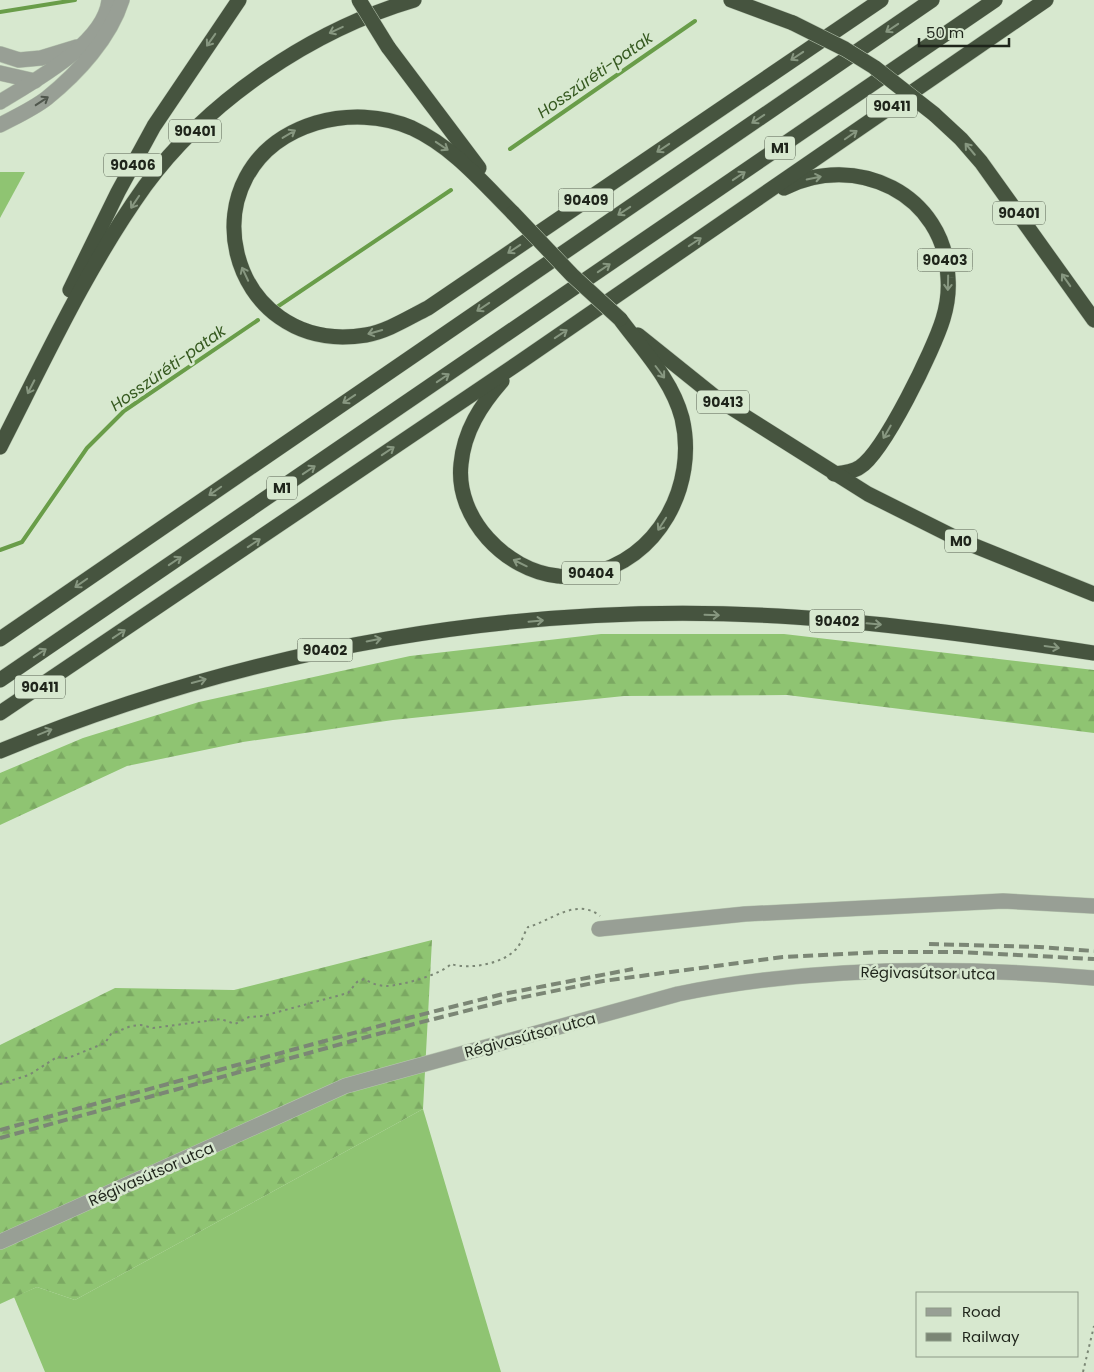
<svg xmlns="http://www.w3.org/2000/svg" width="1094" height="1372" viewBox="0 0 1094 1372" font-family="Poppins,sans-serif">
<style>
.grass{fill:#8fc472}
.forest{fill:url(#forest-firs)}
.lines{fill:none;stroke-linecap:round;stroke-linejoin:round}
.stream{stroke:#699d49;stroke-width:4}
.minor-casing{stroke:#b6c5af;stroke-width:16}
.highway-casing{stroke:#b6c5af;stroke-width:16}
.path{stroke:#7b8775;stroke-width:2;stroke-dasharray:2.5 4;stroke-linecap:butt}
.minor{stroke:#989f95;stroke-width:15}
.highway{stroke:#46543f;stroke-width:15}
.rail{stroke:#7b8675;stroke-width:4;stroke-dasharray:10 5;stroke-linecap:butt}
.highway-bridge-casing{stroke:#b6c5af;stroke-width:16;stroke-linecap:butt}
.highway-bridge{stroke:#46543f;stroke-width:15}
.oneway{stroke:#879780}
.oneway2{stroke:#4f564c}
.labels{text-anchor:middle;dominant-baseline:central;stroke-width:5;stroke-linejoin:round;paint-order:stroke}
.shield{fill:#d7e8cf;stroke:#566051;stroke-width:1}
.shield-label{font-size:14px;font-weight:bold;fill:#1f251b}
.street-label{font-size:15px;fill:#1f251b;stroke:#d7e8cf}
.water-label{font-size:16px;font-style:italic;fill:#35591f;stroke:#d7e8cf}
</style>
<defs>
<pattern id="forest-firs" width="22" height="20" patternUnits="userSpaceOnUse" patternTransform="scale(1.25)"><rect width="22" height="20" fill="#8fc472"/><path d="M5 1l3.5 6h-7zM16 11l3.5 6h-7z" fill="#7ba862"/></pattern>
</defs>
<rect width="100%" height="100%" fill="#d7e8cf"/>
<g class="grass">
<polygon points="0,172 25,172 0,218"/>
<polygon points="423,1109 501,1372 45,1372 14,1297 37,1287 75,1300"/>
</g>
<g class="forest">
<polygon points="601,634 784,634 1094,670 1094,733 787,695 624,696 393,720 243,742 127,766 0,825 0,773 83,738 199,702 410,656"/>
<polygon points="432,940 423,1109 75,1300 37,1287 0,1304 0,1045 115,988 234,990"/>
</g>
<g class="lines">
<g class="stream">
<polyline points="0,12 75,0"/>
<polyline points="510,149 695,21"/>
<polyline points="277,307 451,190"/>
<polyline points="0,550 22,542 87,448 124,411 258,320"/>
</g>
<g class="minor-casing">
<g id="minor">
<polyline points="0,54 19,60 41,58 77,47"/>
<polyline points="0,73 35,81"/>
<path d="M0,102C34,81 105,43 109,0"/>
<path d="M0,125C15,117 33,109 47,98C78,73 110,38 122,0"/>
<polyline points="599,929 745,914 1003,901 1094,906"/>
<path d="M0,1242L345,1086L678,994C814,966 956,966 1094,978"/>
</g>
</g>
<g class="highway-casing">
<g id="highway">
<polyline points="731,0 793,23"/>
<polyline points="388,47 479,168"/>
<polyline points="934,114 961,139 981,162 1094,320"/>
<path d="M784,188C855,151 946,194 948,278C949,291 947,306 943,319C934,349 884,452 860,467C853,472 843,473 834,474"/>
<path d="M513,213C482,182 453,147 412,128C382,115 347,114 316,123C179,165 226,358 366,335C388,331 408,318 428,308L881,0"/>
<polyline points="70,290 118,192 154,126 239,0"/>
<polyline points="638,335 719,400 868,494 960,540 1094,594"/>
<path d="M502,381C481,405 464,431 461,464C455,518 506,571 558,576C567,578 579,575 588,574C658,561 698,485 682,418C672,380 643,350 620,319"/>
<path d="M0,447C45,359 87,267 145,186C208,100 312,30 414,0"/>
<polyline points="0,639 932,0"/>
<polyline points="0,680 995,0"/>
<polyline points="0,713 520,362 1046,0"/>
<path d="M0,751C250,648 523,599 794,617C894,624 994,638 1094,653"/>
</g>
</g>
<g class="path">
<path d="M0,1084L29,1075L57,1057L68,1058L105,1043L111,1034L131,1026L141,1025L153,1028L221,1019L235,1024L249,1017L263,1016L348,993L357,982L364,979C371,983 378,986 387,986C403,985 440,975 451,964C469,970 504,964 517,948C522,942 524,933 528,927C551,921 576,897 600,916"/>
<polyline points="1083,1372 1094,1326"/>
</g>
<use href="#minor" class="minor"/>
<use href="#highway" class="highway"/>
<g class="rail">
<polyline points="929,944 1039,947 1094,951"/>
<polyline points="0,1130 412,1017 503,994 633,969"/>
<polyline points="0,1138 414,1024 505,1001 603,981 783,957 881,952 959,952 1094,959"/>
</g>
<g class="highway-bridge-casing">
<g id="highway-bridge">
<polyline points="359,0 388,47"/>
<polyline points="793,23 845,49 874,67 934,114"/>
<polyline points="513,213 572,275 620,319"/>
</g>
</g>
<use href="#highway-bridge" class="highway-bridge"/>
</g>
<defs><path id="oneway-shaft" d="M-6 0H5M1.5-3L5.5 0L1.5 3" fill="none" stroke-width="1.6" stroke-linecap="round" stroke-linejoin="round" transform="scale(1.25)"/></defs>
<g class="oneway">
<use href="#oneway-shaft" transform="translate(892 28) rotate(146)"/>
<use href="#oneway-shaft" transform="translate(336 30) rotate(155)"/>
<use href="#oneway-shaft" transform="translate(211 40) rotate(125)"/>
<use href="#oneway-shaft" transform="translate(797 56) rotate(146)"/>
<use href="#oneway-shaft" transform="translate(758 119) rotate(146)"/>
<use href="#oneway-shaft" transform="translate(289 134) rotate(-31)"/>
<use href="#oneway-shaft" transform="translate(851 135) rotate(-35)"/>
<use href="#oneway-shaft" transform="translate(442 146) rotate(34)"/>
<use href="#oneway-shaft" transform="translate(663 148) rotate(146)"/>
<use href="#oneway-shaft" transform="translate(970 149) rotate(-130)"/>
<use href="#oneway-shaft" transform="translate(739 176) rotate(-34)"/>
<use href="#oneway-shaft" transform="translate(814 178) rotate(-12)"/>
<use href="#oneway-shaft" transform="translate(135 202) rotate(124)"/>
<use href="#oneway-shaft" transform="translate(624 211) rotate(146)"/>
<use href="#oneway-shaft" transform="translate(695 242) rotate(-34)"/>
<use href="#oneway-shaft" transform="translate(514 249) rotate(146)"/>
<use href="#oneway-shaft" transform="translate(604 268) rotate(-34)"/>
<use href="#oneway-shaft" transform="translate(245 274) rotate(-115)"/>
<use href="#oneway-shaft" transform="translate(1066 280) rotate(-125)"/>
<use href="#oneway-shaft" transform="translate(948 283) rotate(91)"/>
<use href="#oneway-shaft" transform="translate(483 307) rotate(146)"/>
<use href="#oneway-shaft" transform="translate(375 332) rotate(164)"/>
<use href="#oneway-shaft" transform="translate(561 334) rotate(-34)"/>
<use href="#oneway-shaft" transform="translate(660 372) rotate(53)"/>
<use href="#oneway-shaft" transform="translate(443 378) rotate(-34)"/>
<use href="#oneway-shaft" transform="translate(31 387) rotate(117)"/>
<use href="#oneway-shaft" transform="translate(349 399) rotate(146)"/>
<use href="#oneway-shaft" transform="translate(887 432) rotate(120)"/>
<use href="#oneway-shaft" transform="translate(388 451) rotate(-34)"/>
<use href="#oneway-shaft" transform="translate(309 470) rotate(-34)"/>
<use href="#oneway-shaft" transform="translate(215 491) rotate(145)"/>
<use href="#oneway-shaft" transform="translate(662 524) rotate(123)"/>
<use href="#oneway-shaft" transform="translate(254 543) rotate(-34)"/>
<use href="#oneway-shaft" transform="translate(175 561) rotate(-34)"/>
<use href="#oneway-shaft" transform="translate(520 563) rotate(-154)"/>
<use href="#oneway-shaft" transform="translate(81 583) rotate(145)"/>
<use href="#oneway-shaft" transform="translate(712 615) rotate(2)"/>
<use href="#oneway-shaft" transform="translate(536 621) rotate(-5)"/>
<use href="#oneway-shaft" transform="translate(874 624) rotate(5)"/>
<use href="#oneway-shaft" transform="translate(119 634) rotate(-34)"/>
<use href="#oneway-shaft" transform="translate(374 640) rotate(-11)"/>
<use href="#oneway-shaft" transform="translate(1052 647) rotate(8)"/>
<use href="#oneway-shaft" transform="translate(40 653) rotate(-34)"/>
<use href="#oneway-shaft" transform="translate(199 681) rotate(-15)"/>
<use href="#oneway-shaft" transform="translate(45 732) rotate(-22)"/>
</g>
<use class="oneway2" href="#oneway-shaft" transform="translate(42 101) rotate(-33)"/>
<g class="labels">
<g class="shield">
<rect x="867" y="94.5" width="50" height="23" rx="4"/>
<rect x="169" y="119.5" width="52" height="23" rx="4"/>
<rect x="765" y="136.5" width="30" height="23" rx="4"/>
<rect x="104" y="153.5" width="58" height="23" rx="4"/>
<rect x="558.5" y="188.5" width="55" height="23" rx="4"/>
<rect x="993" y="201.5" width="52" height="23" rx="4"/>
<rect x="917.5" y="248.5" width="55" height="23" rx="4"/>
<rect x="697" y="390.5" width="52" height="23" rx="4"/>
<rect x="267" y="476.5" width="30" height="23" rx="4"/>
<rect x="945" y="529.5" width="32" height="23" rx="4"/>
<rect x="562" y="561.5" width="58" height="23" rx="4"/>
<rect x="809.5" y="609.5" width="55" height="23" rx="4"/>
<rect x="297.5" y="638.5" width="55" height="23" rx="4"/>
<rect x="15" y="675.5" width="50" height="23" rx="4"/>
</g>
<g class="shield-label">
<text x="892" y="106">90411</text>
<text x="195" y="131">90401</text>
<text x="780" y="148">M1</text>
<text x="133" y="165">90406</text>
<text x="586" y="200">90409</text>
<text x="1019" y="213">90401</text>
<text x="945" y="260">90403</text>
<text x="723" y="402">90413</text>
<text x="282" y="488">M1</text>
<text x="961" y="541">M0</text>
<text x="591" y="573">90404</text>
<text x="837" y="621">90402</text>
<text x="325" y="650">90402</text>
<text x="40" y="687">90411</text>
</g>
<g class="street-label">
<text transform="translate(928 973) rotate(1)">Régivasútsor utca</text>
<text transform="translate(530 1035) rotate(-15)">Régivasútsor utca</text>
<text transform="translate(151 1174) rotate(-24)">Régivasútsor utca</text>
</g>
<g class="water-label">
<text transform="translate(595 75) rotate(-35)">Hosszúréti-patak</text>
<text transform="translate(168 368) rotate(-35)">Hosszúréti-patak</text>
</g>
</g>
<rect x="916" y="1292" width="162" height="65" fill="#d7e8cf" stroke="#8d9a87"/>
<rect x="926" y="1308" width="25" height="8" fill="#989f95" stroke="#8d9a87"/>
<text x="962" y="1317" font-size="15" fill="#1f251b">Road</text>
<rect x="926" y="1333" width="25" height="8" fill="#7b8675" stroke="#8d9a87"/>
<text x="962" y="1342" font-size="15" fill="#1f251b">Railway</text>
<path d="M919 38v8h90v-8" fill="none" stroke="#1f251b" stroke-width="2.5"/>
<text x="926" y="38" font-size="15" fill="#1f251b" stroke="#d7e8cf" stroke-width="4" paint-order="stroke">50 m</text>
</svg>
